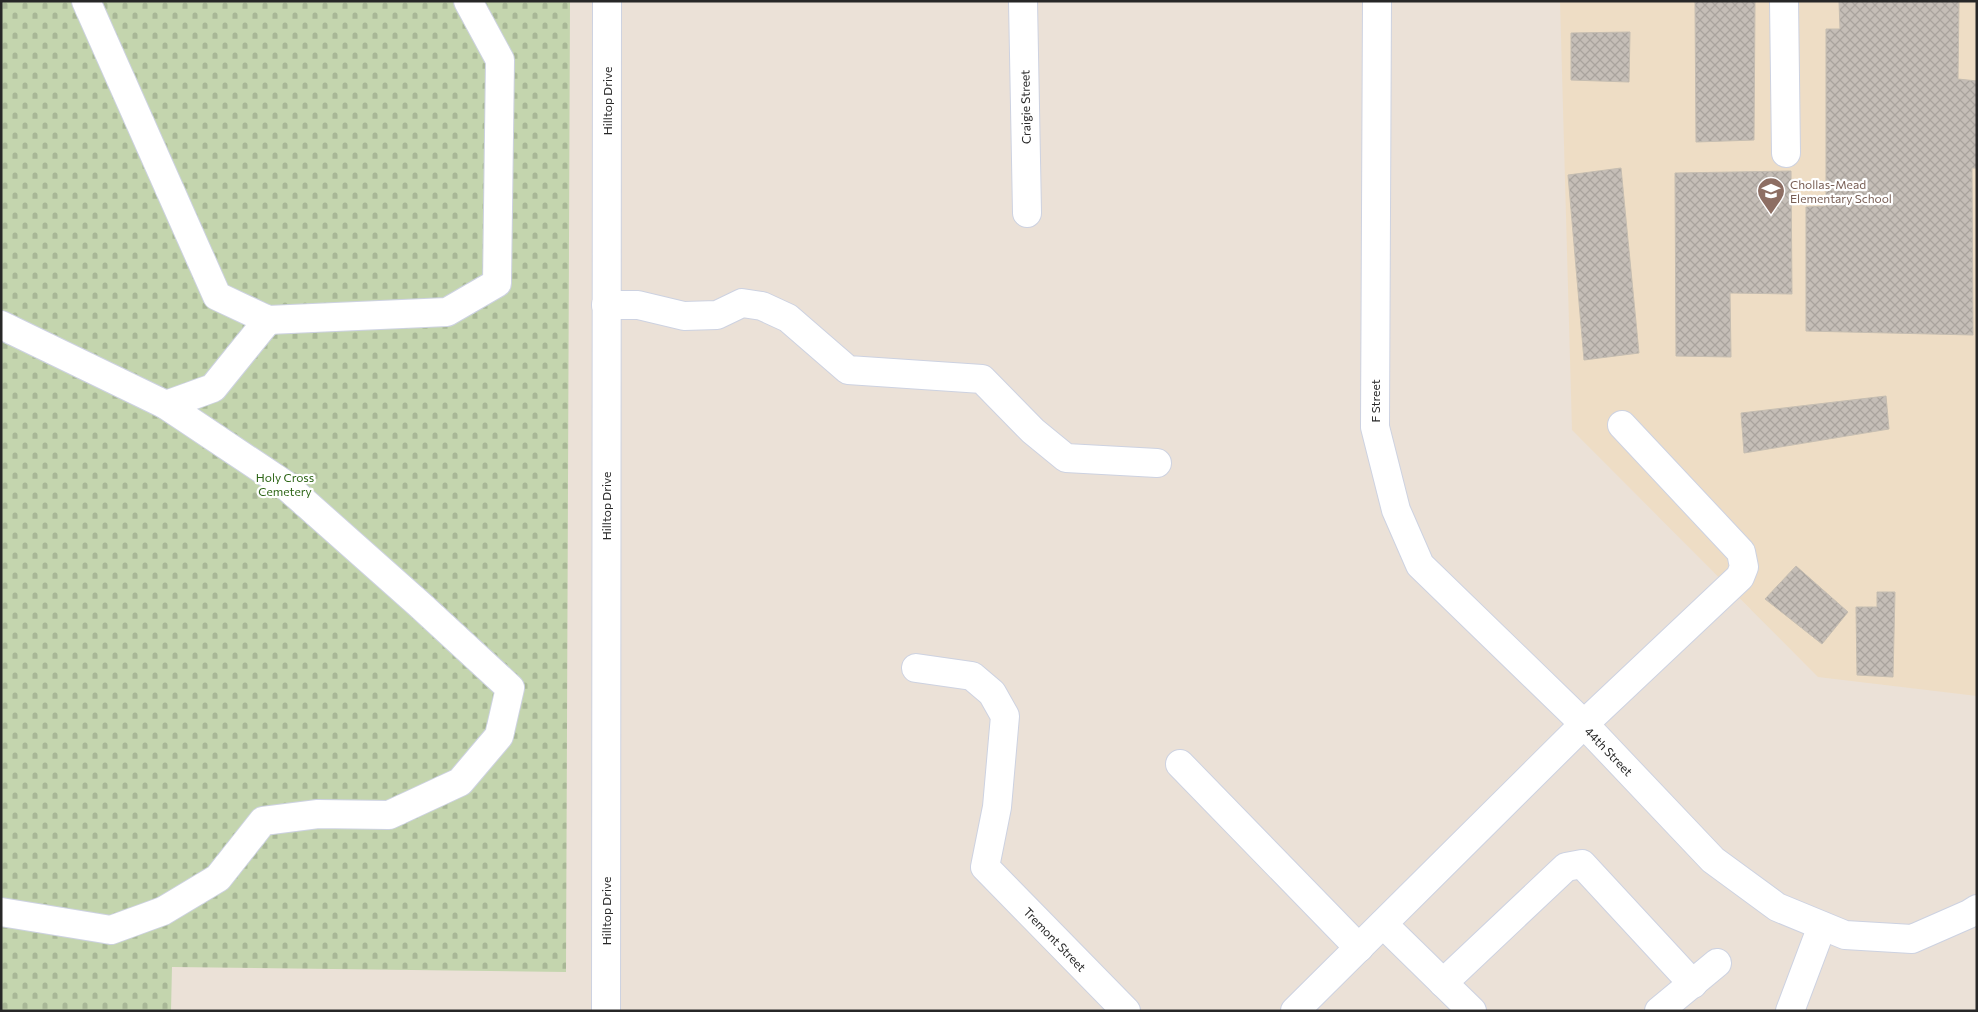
<svg xmlns="http://www.w3.org/2000/svg" width="1978" height="1012" viewBox="0 0 1978 1012" font-family="Commissioner,sans-serif">
<style>
.education{fill:#eeddc5}
.cemetery{fill:url(#cemetery-stones)}
.building{fill:url(#building-cross-hatch);stroke:#c5bdb1}
.lines{fill:none;stroke-linecap:round;stroke-linejoin:round}
.minor-casing{stroke:#cdd2e1;stroke-width:30}
.minor{stroke:#fff;stroke-width:28}
.labels{text-anchor:middle;dominant-baseline:central;stroke-width:4.5;stroke-linejoin:round;paint-order:stroke}
.street-label{font-size:12px;fill:#272727;stroke:#fff}
.education-label{font-size:12px;fill:#785e54;stroke:#fff;text-anchor:start}
.park-label{font-size:12px;fill:#2d6516;stroke:#fff}
</style>
<defs>
<pattern id="cemetery-stones" width="16" height="16" patternUnits="userSpaceOnUse" patternTransform="scale(1.25)"><rect width="16" height="16" fill="#c4d5ae"/><path d="M2 7V4a2 2 0 0 1 4 0v3zM10 15v-3a2 2 0 0 1 4 0v3z" fill="#a8b796"/></pattern>
<pattern id="building-cross-hatch" width="8" height="8" patternUnits="userSpaceOnUse" patternTransform="scale(1.25)"><rect width="8" height="8" fill="#c5beb7"/><path d="M0 0l8 8M0 8l8-8" fill="none" stroke="#a9a39d"/></pattern>
</defs>
<rect width="100%" height="100%" fill="#ebe1d7"/>
<polygon class="education" points="1560,1 1977,1 1977,696 1818,677 1572,430"/>
<polygon class="cemetery" points="1,1 570,1 566,972 172,967 171,1011 1,1011"/>
<g class="building">
<polygon points="1695,1 1755,1 1754,140 1696,142"/>
<polygon points="1839,1 1959,1 1958,79 1977,81 1977,168 1972,168 1973,335 1806,331 1806,207 1826,206 1826,29 1840,29"/>
<polygon points="1630,32 1629,82 1571,80 1571,33"/>
<polygon points="1621,168 1639,353 1584,360 1568,175"/>
<polygon points="1791,171 1792,294 1730,293 1731,357 1676,356 1675,173"/>
<polygon points="1886,396 1889,429 1744,453 1741,413"/>
<polygon points="1796,566 1848,612 1822,644 1765,599"/>
<polygon points="1877,592 1895,592 1893,677 1857,675 1856,607 1877,607"/>
</g>
<g class="lines">
<g class="minor-casing">
<g id="minor">
<polyline points="86,1 217,296 268,320 447,312 497,283 500,60 468,1"/>
<polyline points="1023,1 1027,213"/>
<polyline points="1377,1 1375,427 1396,510 1420,565 1584,724 1713,860 1777,907 1845,935 1912,939 1969,914 1977,909"/>
<polyline points="1784,1 1786,153"/>
<polyline points="606,305 638,305 684,316 717,315 742,303 762,306 788,318 848,370 982,379 1033,431 1066,458 1157,463"/>
<polyline points="1,325 166,405 213,388 268,320"/>
<polyline points="916,668 972,676 992,693 1005,716 997,807 985,867 1126,1011"/>
<polyline points="1180,764 1359,948"/>
<polyline points="1,912 111,930 163,911 218,878 263,821 318,814 389,815 460,782 499,736 510,688 419,604 284,484 166,405"/>
<polyline points="1383,924 1472,1011"/>
<polyline points="1443,983 1566,867 1582,864 1693,984"/>
<polyline points="606,1011 607,1"/>
<polyline points="1295,1011 1584,724 1740,577 1744,567 1741,552 1622,425"/>
<polyline points="1659,1011 1717,963"/>
<polyline points="1790,1011 1822,926"/>
</g>
</g>
<use href="#minor" class="minor"/>
</g>
<defs>
<g id="school-pin" transform="scale(1.4375)"><path d="M0 17L-7.5 6A9.5 9.5 0 1 1 7.5 6Z" fill="#8d6e63" stroke="#fff"/><path d="M0-5L7-2L0 1L-7-2ZM-4 1L0 2.5L4 1V4Q0 6-4 4Z" fill="#fff"/></g>
</defs>
<g fill-rule="evenodd">
<use href="#school-pin" x="1771" y="191"/>
</g>
<g class="labels">
<g class="street-label">
<text transform="translate(607 101) rotate(-90)">Hilltop Drive</text>
<text transform="translate(1025 107) rotate(-91)">Craigie Street</text>
<text transform="translate(1375 401) rotate(-90)">F Street</text>
<text transform="translate(606 506) rotate(-90)">Hilltop Drive</text>
<text transform="translate(1609 751) rotate(46)">44th Street</text>
<text transform="translate(606 911) rotate(-90)">Hilltop Drive</text>
<text transform="translate(1055 939) rotate(46)">Tremont Street</text>
</g>
<g class="education-label">
<text x="1790" y="184">Chollas-Mead<tspan x="1790" dy="14">Elementary School</tspan></text>
</g>
<g class="park-label">
<text x="285" y="477">Holy Cross<tspan x="285" dy="14">Cemetery</tspan></text>
</g>
</g>
<rect width="1978" height="1012" fill="none" stroke="#272727" stroke-width="5"/>
</svg>
